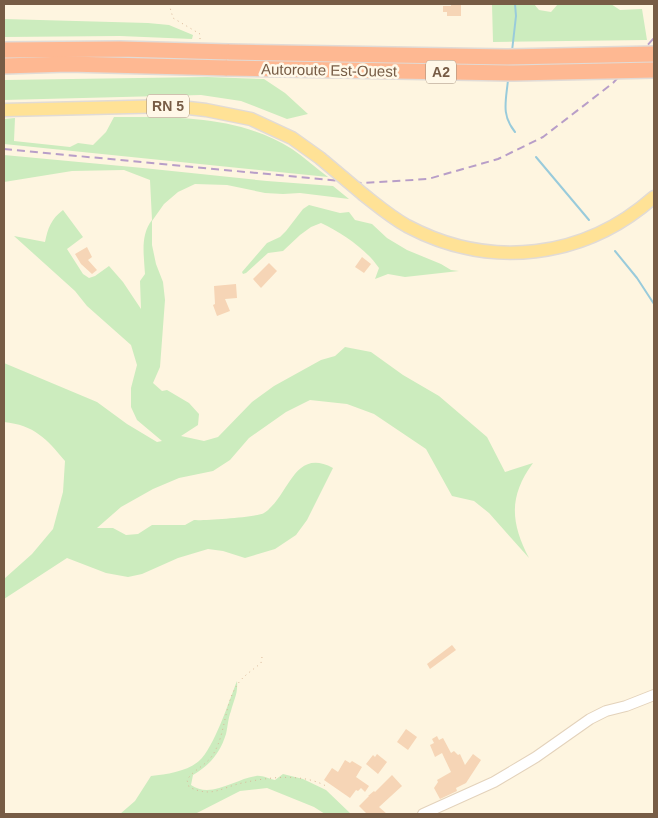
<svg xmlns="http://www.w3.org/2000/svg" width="658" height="818" viewBox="0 0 658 818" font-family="Arial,sans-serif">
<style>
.green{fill:#ccecbe}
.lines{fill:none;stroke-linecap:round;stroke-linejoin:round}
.stream{stroke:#99cbdb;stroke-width:2}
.building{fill:#f6d5b6}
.minor-casing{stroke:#e3d2bb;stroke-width:12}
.major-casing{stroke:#e1dbd6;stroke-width:15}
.highway-casing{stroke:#e1dbd6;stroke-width:18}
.path{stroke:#dab899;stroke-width:1;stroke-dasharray:1 4;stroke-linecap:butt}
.minor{stroke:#fff;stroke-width:10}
.major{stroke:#ffe296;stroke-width:12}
.highway{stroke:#feb892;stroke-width:15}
.rail{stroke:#b89ec8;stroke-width:2;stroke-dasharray:8 5;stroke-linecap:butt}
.major-bridge-casing{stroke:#e1dbd6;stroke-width:15;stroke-linecap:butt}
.highway-bridge-casing{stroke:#e1dbd6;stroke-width:18;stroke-linecap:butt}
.major-bridge{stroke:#ffe296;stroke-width:12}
.highway-bridge{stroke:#feb892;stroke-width:15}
.labels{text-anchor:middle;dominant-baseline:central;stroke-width:5;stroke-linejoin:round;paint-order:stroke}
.shield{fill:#fff8e8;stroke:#a08b76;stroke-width:1}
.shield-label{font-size:14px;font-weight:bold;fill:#775c45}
.street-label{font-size:15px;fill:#775c45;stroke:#fff8e8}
</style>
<rect width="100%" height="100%" fill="#fef5e0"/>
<g class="green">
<polygon points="492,4 534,4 539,10 551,12 558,4 611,4 620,10 642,9 647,40 493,42"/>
<polygon points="4,19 148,23 169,25 193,35 192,39 120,36 4,37"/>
<polygon points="207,77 264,79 285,93 308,114 287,119 241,101 201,95 4,100 4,80"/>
<path d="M114,117C175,117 238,115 292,149C304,157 316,168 328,177L4,144V119L15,118L14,141L70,147L78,143L93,145L106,132Z"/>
<path d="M4,155L143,168L267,181L333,186L349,199L300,193L283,194L265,193L227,185L195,184L178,192L164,204L152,221V245L156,264L163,282L165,300L160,367L153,383L162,391L167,390L189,403L199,414L198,425L181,436L204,441L218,437L252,402L274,386L321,360L335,356L345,347L371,352L403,375L439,396L487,437L505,472L533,463C508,497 511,523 529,558L489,513L474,501L452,496L426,449L374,414L347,404L310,400L286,412L249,438L230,460L213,471L179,478L153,489L121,507L97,528H113L126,535L138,534L152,525H185L194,520C203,521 258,517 264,513C290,496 293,447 333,468L307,520L296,535L275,549L245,558L223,551L208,549L178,558L142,574L128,577L106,573L67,558L4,599V579L32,554L53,529L63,492L65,461C47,439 34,425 4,422V363L97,402L127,424L157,442L162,441L137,420L131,407V388L137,365L131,345L87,306L75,291L14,236L45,242C48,228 51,219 63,210L83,237L67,249L83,274L89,278L95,276L109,266L123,282L141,309L140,281L145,274C144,256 140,235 152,220L150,180L124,170L72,171L4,182Z"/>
<path d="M309,205L340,213L349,212L355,220L372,224L387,238L407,250L441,264L451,270L459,271L405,277L388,274L375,279L379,268C366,249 342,233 321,223L311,227L300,235L283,251L268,253L246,273L243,274L242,272L267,243L280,237L286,231L303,209Z"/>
<path d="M237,681C238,694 234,699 231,711C228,718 228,726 226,734C220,753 210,765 193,775L191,785C211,799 235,779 256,776C262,775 269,779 275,780L283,774L303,779L326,790L351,814H325L314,807L267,788L240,791L195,814H120L135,801L151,776C167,774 186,772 199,761C214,748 229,701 237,681Z"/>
</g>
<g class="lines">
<g class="stream">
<polyline points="512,51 516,16 515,4"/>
<path d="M508,80C506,101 501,115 515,132"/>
<polyline points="536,157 589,220"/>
<polyline points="615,251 637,278 654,304"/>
</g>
</g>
<g class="building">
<polygon points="451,4 461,4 461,16 447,16 447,12 443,12 443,6 451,6"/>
<polygon points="87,247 92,257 88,260 97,270 92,274 81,264 75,254"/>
<polygon points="362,257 371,264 364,273 355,267"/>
<polygon points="269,263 277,271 261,288 253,279"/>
<polygon points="236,284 237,298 225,299 230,311 217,316 213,305 215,304 214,286"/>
<polygon points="452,645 456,650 430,669 427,664"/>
<polygon points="406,729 417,737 408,750 397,742"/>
<polygon points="437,736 439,740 443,738 451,753 454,751 458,755 460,754 465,765 473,754 481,760 466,783 456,788 457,791 440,799 434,788 438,782 437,780 451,772 442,753 435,757 430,745 434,743 432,739"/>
<polygon points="377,754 387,762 378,774 366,764 373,755 375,757"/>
<polygon points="345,760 350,763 352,761 362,767 356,777 369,786 365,792 361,788 358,791 356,790 350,798 324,780 332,768 338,772"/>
<polygon points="392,775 402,786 379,807 387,814 367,814 359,806 369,796 368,796 374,791 375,792"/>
</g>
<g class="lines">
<g class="minor-casing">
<polyline id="minor" points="423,814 494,782 536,757 590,719 606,711 626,706 654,695"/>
</g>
<g class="major-casing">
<g id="major">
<polyline points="4,110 171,106 206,110 251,119 292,138 320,158"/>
<path d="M364,195C378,206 391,217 407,226C490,270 584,259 654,197"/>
</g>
</g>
<g class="highway-casing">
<g id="highway">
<polyline points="4,50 120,49 229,52"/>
<polyline points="4,66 68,64 227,68"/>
</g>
</g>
<g class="path">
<polyline points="169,4 173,18 200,34 200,41"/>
<path d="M262,657L261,663C254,669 246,674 240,681C223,702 227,734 212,756C205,766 193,770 187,780L189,787C212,798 220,788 242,783C269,777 302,773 326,786"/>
</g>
<use href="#minor" class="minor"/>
<use href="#major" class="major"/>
<use href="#highway" class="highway"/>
<polyline class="rail" points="4,149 362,183 428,179 498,159 543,137 613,83 654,38"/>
<g class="major-bridge-casing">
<polyline id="major-bridge" points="320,158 364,195"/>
</g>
<g class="highway-bridge-casing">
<g id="highway-bridge">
<polyline points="229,52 506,57 654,54"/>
<polyline points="227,68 514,73 654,70"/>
</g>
</g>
<use href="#major-bridge" class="major-bridge"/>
<use href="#highway-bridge" class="highway-bridge"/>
</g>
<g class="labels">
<g class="shield">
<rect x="426" y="60.5" width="30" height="23" rx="4"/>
<rect x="147" y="94.5" width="42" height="23" rx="4"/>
</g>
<g class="shield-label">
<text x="441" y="72">A2</text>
<text x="168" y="106">RN 5</text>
</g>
<g class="street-label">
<text transform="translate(329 70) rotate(1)">Autoroute Est-Ouest</text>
</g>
</g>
<rect width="658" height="818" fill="none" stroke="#775c45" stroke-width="10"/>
</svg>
